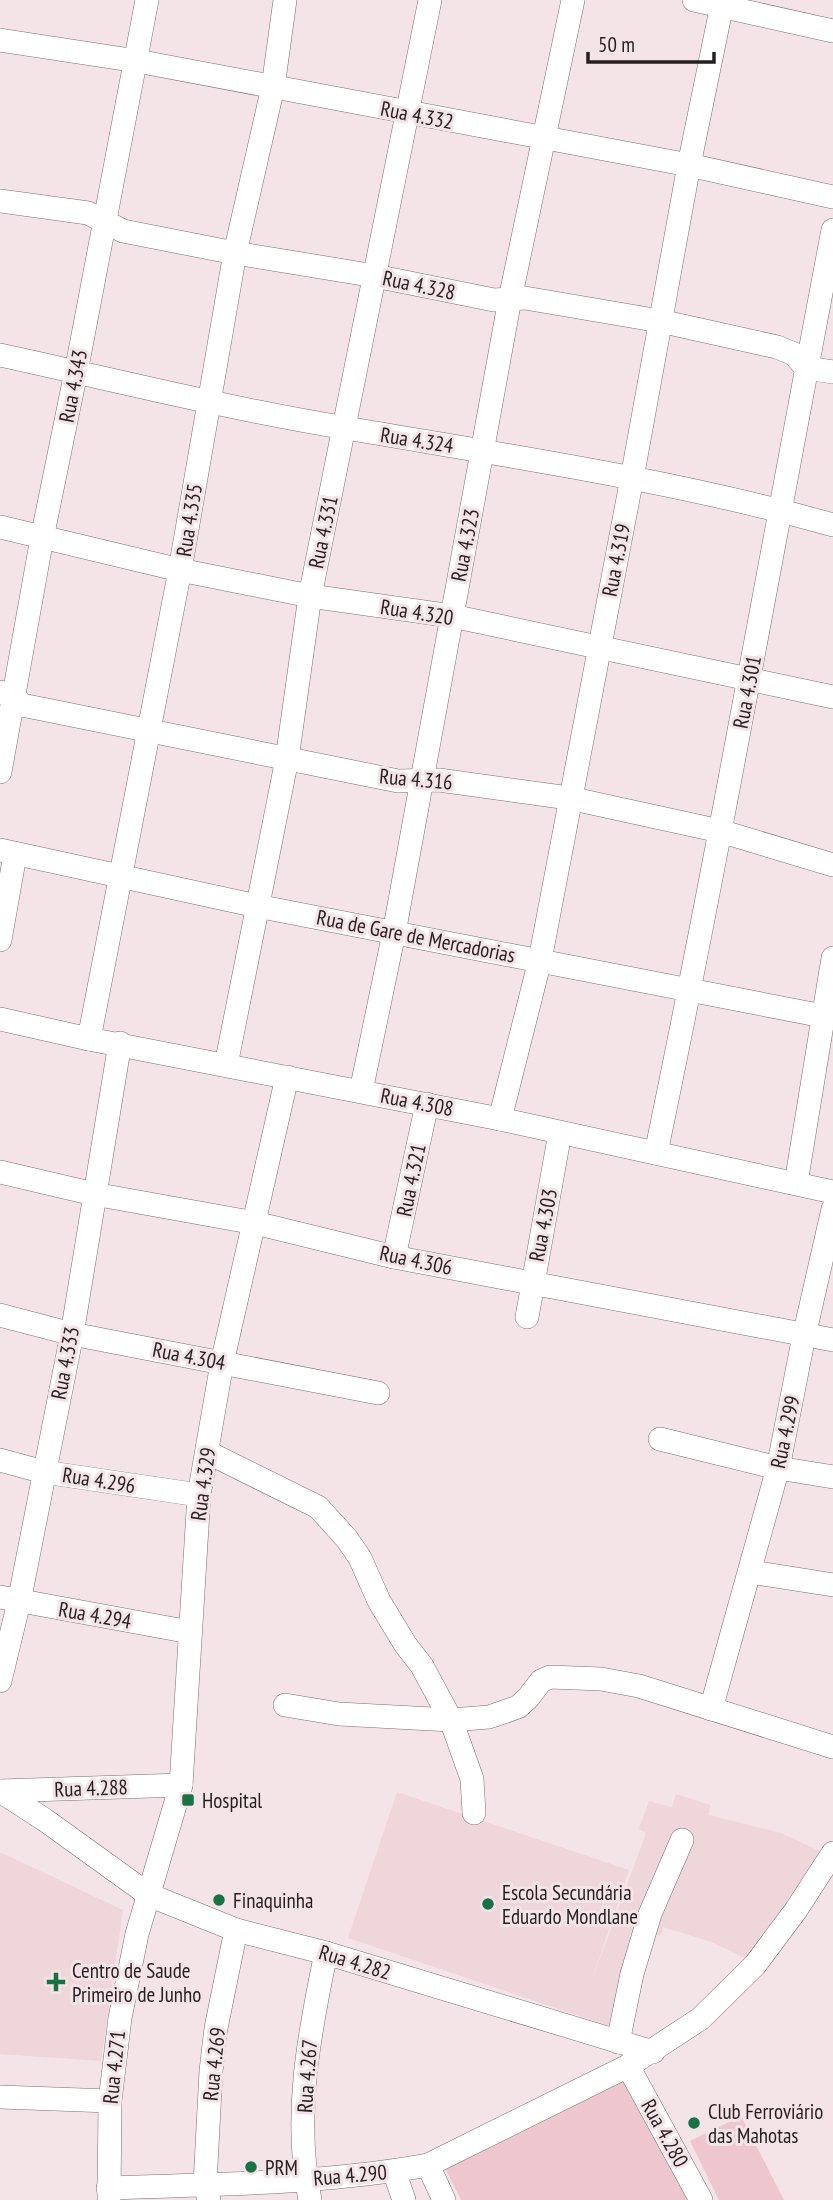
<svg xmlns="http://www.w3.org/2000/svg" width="833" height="2200" viewBox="0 0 833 2200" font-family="'PT Sans Narrow',sans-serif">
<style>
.built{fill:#efd6db}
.pitch{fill:#eec6ce}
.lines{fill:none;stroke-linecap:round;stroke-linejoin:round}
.minor-casing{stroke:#7c6d70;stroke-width:24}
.minor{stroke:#fff;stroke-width:23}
.poi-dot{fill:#187246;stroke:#f4e4e7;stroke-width:2.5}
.labels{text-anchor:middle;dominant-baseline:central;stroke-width:6;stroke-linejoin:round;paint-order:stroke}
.street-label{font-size:21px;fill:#251f20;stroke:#f4e4e7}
.poi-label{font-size:21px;fill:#251f20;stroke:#f4e4e7;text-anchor:start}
</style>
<rect width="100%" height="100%" fill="#f4e4e7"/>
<g class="built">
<polygon points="397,1792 629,1870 591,1983 646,1833 639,1829 649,1801 672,1807 676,1794 710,1805 709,1815 781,1833 820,1851 803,1885 749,1960 711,1942 663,1927 661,1936 647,1932 618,2029 348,1938"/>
<polygon points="0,1852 123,1910 101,2061 0,2054"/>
</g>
<g class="pitch">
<polygon points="626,2075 688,2200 461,2200 444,2166"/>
<polygon points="741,2116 784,2200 719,2200 690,2141"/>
</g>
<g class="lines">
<g class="minor-casing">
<g id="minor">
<polyline points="694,0 833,31"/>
<polyline points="0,40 137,61 689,165 833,197"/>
<polyline points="0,201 88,213 123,231 235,253 375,276 494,300 525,298 660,321 777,347 794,354 806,368 833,372"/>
<path d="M0,355C115,380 230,409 346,428C509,456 673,480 833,525"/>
<polyline points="0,527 180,570 310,596 452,616 833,697"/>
<polyline points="0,692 13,696 22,705 398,781 439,780 569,798 720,831 833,865"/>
<polyline points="0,772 42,538 76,372 147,0"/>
<polyline points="0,850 257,906 833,1018"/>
<polyline points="0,940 15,855"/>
<polyline points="0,1019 89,1039 500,1119 833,1192"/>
<polyline points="89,1039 180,570 235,253 273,87 285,0"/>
<polyline points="226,1065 287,759 310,596 430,0"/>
<polyline points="361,1091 394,933 510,299 573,0"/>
<polyline points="500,1119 540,960 632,478 689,165 723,0"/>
<path d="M656,1153C720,846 774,538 833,230"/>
<polyline points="0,1172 94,1194 255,1223 394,1257 833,1340"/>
<polyline points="796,1183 833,958"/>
<polyline points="394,1257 427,1104"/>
<polyline points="0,1315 72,1334 378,1393"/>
<polyline points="527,1317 560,1133"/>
<polyline points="660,1439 778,1468 833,1477"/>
<polyline points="207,1452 318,1507 347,1539 360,1558 379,1601 405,1644 422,1666 451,1720 472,1779 474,1813"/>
<polyline points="0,1460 44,1472 199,1495"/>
<polyline points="751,1572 833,1585"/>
<polyline points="0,1597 190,1632"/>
<polyline points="0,1681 19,1602 72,1334 120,1043"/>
<polyline points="285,1705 339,1714 451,1720 489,1717 518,1707 528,1698 541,1681 550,1677 601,1679 639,1686 833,1747"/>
<polyline points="711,1709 778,1468 804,1336 833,1209"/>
<polyline points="0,1791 45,1820 149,1895 236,1930 326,1953 653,2052"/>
<polyline points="0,1791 181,1785"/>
<polyline points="618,2042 632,1974 650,1914 682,1840"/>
<polyline points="628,2066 701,2200"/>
<polyline points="0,2097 110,2101"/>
<polyline points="428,2165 444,2200"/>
<polyline points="394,2171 404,2200"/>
<path d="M108,2188C214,2184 323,2184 428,2165L628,2066L700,2019L755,1965L796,1910L833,1853"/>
<polyline points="109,2200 110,2101 120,2018 137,1934 181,1785 199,1495 222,1363 287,1077"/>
<polyline points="209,2200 205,2184 211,2071 216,2028 236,1930"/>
<path d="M310,2200C293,2117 309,2034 326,1953"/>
</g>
</g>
<use href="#minor" class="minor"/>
</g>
<g class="poi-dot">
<rect x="181" y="1793" width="14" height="14" rx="3.5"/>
<circle cx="219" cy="1900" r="7"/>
<circle cx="488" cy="1904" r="7"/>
<path d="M52.5 1971.5h7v7h7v7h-7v7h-7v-7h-7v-7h7z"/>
<circle cx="694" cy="2123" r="7"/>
<circle cx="251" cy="2167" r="7"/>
</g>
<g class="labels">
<g class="street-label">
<text transform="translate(417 115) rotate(11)">Rua 4.332</text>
<text transform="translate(419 285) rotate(12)">Rua 4.328</text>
<text transform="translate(73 386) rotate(-79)">Rua 4.343</text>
<text transform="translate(417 440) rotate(9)">Rua 4.324</text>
<text transform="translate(189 520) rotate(-81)">Rua 4.335</text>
<text transform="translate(323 532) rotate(-78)">Rua 4.331</text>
<text transform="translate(465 545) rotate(-79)">Rua 4.323</text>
<text transform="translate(616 560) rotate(-79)">Rua 4.319</text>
<text transform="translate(417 612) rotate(9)">Rua 4.320</text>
<text transform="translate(747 692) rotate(-79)">Rua 4.301</text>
<text transform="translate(416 779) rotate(5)">Rua 4.316</text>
<text transform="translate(416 936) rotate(11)">Rua de Gare de Mercadorias</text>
<text transform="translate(417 1102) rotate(11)">Rua 4.308</text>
<text transform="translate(411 1180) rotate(-78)">Rua 4.321</text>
<text transform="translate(543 1225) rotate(-79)">Rua 4.303</text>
<text transform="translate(416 1260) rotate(12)">Rua 4.306</text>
<text transform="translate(189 1356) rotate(11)">Rua 4.304</text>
<text transform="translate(65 1363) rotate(-79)">Rua 4.333</text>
<text transform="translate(785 1432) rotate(-78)">Rua 4.299</text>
<text transform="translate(99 1480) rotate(9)">Rua 4.296</text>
<text transform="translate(203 1484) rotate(-82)">Rua 4.329</text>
<text transform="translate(95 1615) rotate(10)">Rua 4.294</text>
<text transform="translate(91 1788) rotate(-2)">Rua 4.288</text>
<text transform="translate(355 1962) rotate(17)">Rua 4.282</text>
<text transform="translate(214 2064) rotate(-84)">Rua 4.269</text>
<text transform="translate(114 2067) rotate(-84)">Rua 4.271</text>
<text transform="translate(307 2076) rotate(-86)">Rua 4.267</text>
<text transform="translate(665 2133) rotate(61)">Rua 4.280</text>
<text transform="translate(350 2175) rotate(-5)">Rua 4.290</text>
</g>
<g class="poi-label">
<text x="202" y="1800">Hospital</text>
<text x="502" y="1892">Escola Secundária<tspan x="502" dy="24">Eduardo Mondlane</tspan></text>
<text x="233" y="1900">Finaquinha</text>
<text x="72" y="1970">Centro de Saude<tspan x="72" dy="24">Primeiro de Junho</tspan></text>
<text x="708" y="2111">Club Ferroviário<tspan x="708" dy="24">das Mahotas</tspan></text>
<text x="265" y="2167">PRM</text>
</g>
</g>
<path d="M588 52v10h126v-10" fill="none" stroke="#251f20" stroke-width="3.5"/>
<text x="598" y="52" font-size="21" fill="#251f20" stroke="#f4e4e7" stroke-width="5" paint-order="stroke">50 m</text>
</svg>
